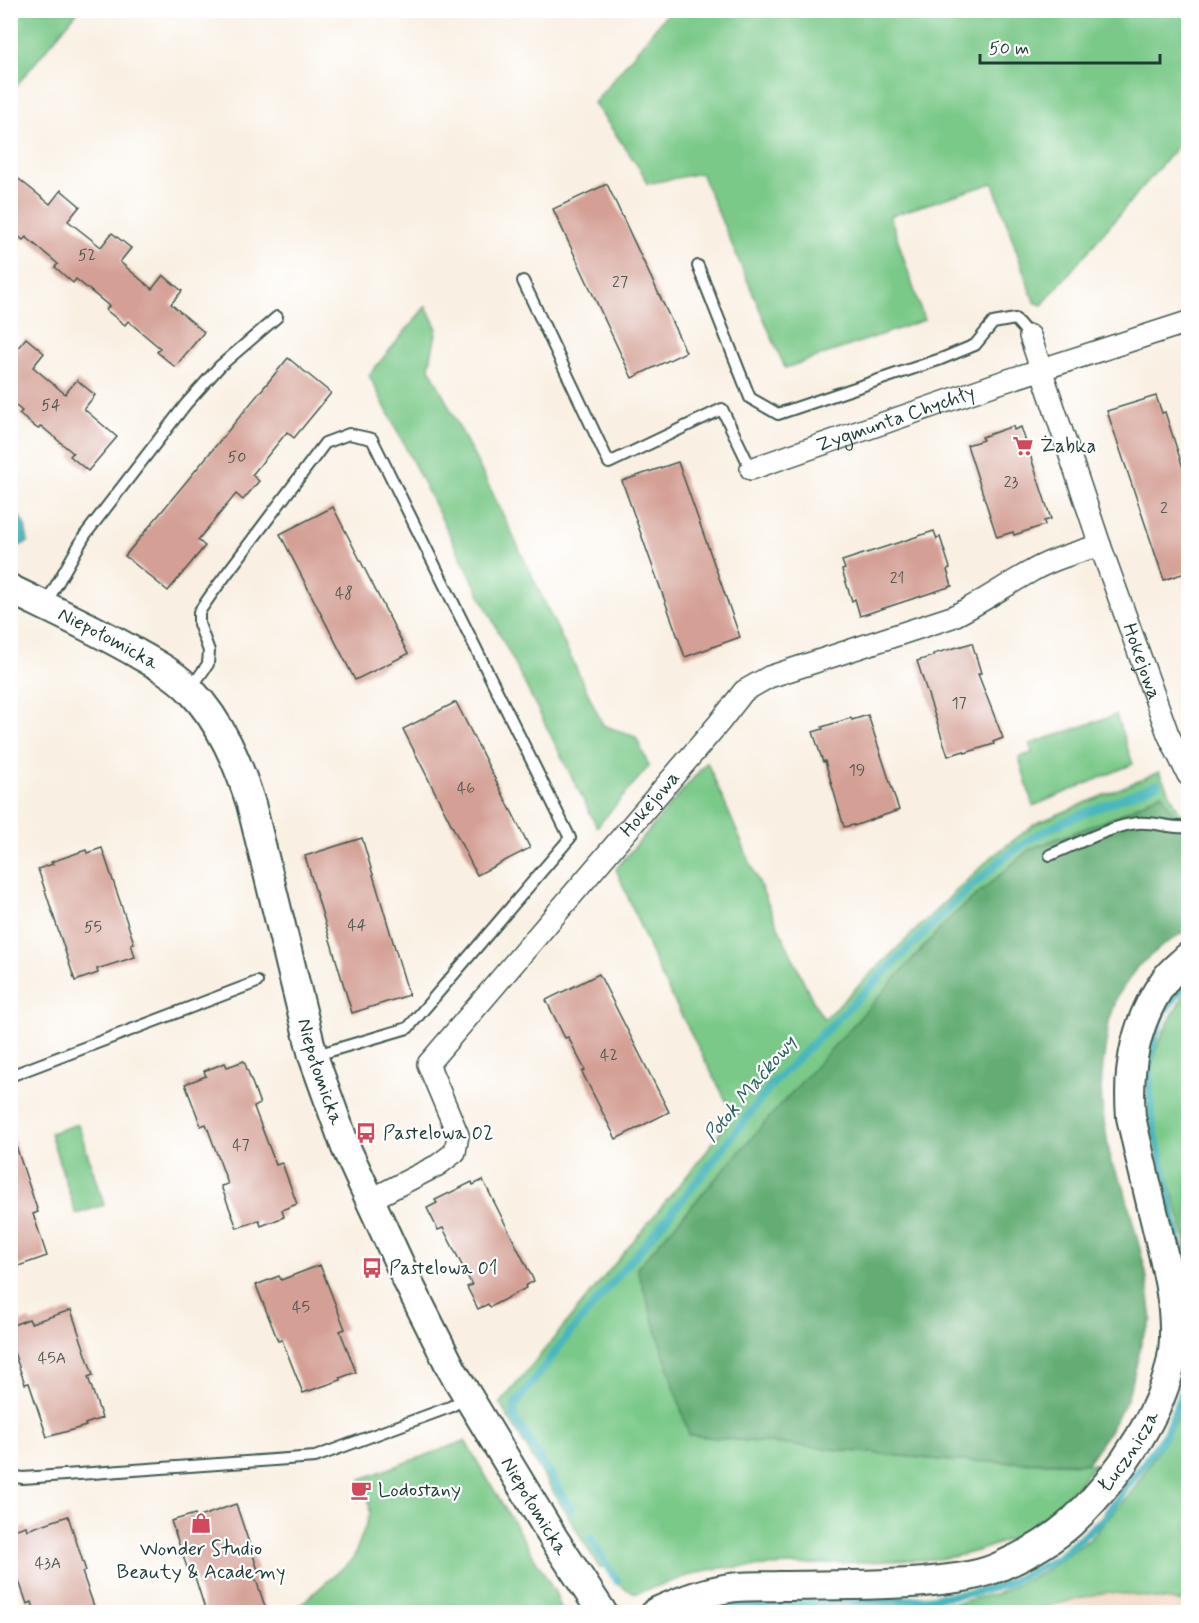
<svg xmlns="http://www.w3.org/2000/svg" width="1199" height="1623" viewBox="0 0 1199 1623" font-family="Mynerve,sans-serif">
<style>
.built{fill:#f2d5be}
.green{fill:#7ac989;stroke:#4c835e;stroke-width:1.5}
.forest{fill:#63ad75;stroke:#417554;stroke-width:1.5}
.water{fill:#48b7be;stroke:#347a79;stroke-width:1.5}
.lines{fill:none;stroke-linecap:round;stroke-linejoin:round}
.stream{stroke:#48b7be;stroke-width:8}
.building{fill:#d4a095}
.lane-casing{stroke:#40584e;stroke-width:14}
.street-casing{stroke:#40584e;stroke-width:24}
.secondary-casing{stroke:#40584e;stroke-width:32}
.lane{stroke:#fff;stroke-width:10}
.street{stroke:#fff;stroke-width:21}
.secondary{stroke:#fff;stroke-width:28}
.labels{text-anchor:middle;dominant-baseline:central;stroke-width:4.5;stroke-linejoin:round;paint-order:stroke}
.number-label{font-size:16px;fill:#4c564c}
.street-label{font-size:20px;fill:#1f3d34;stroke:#fff}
.poi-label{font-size:20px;fill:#1f3d34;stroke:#fff;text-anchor:start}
.water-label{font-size:21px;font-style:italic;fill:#2b625d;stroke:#fff}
</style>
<rect width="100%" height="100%" fill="#fff"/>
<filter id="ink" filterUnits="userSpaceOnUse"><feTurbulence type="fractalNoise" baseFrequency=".0167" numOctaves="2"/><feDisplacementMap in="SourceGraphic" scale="12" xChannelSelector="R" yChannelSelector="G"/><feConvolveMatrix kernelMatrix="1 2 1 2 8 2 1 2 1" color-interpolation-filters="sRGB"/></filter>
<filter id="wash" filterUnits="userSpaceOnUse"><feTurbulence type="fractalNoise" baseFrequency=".008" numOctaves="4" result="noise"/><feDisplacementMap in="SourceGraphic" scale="24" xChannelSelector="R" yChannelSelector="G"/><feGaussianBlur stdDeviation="1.35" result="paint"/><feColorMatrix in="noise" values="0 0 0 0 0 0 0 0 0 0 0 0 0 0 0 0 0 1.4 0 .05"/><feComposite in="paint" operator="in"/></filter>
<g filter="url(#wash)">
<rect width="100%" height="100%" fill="#f9f0e3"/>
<polygon class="built" points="1107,1592 1186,1603 1184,1612 1023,1612"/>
<g class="green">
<polygon points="11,10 78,11 11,92 10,11"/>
<polygon points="670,10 1188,11 1188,134 1042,305 1034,302 993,183 890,216 924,320 785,368 701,173 647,184 642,172 594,103"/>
<polygon points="426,306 437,329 429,367 496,500 603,725 636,737 649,766 597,827 369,375"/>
<polygon points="1116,715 1133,764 1033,806 1019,757 1032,753 1030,744"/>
<path d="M707,762L775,920L814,1003L824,1019L989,859L1035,824L1159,772L1179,811L1187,816V831L1185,836L1161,793L1118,816L1030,849L951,917L728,1165L689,1435L951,1461L1095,1464C1049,1520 1012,1549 938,1559L722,1568L703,1571L637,1593C620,1589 614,1581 605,1567H599L500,1404L707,1151L733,1114L661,976L616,869Z"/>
<path d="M1188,989V1252C1176,1189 1135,1105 1159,1042C1166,1023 1178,1006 1188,989Z"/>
<polygon points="78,1124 104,1205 76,1214 50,1133"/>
<polygon points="1188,1386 1188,1612 1184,1612 1185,1602 1107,1592 1023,1612 764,1612 955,1603 999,1593 1045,1571 1090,1539 1132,1491 1156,1454 1180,1413"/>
<polygon points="465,1441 556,1594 562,1612 452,1612 446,1607 428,1612 292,1612 353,1559 370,1514 368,1491 361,1479"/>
</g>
<polygon class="forest" points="1162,793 1188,843 1188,929 1161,947 1137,967 1118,995 1109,1022 1103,1064 1101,1090 1103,1115 1111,1163 1123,1184 1146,1272 1152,1320 1142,1339 1138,1359 1127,1400 1108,1433 1087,1463 951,1461 689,1435 637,1268 775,1111 951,917 1030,849 1118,816"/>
<polygon class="water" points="11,511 17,512 25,526 28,542 19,546 11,543"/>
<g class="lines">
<g class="stream">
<polyline points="1188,981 1164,1011 1155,1035 1149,1067 1151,1117 1188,1283"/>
<polyline points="571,1509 514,1417 515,1405 565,1339 690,1190 774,1082 969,888 1006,856 1035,836 1065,821 1157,784"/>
<polyline points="590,1538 617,1581"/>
<polyline points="705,1612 737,1606 925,1599 978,1592 1006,1584 1058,1558 1103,1519 1166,1433 1183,1391 1188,1367"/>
</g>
</g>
<g id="blocks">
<g class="building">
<polygon points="10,172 50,204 61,190 80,206 68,221 101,247 112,233 131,248 120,262 152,289 163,275 182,291 171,304 204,332 175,367 157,352 160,348 128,321 125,325 106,310 109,306 76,279 73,283 55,267 58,264 26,237 23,240 10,230"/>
<polygon points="607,184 686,352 632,378 553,209"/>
<polygon points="26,338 44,353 33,367 65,394 77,380 95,395 84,409 117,437 88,471 70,456 73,453 41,426 38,429 19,414 22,411 10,401 10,357"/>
<polygon points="288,358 331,393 294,438 287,432 252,475 259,481 243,500 236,494 198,540 205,546 168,591 125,556"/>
<polygon points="1156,396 1162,413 1165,412 1188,483 1188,572 1164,580 1107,411"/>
<polygon points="1013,426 1014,430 1021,427 1051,519 1044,521 1045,525 1014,535 1013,532 997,537 967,445 983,440 982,437"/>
<polygon points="678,462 740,637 685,657 622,481"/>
<polygon points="333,507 408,654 355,680 280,534"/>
<polygon points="934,531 937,539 940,537 950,568 947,570 952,586 860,616 855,599 852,601 842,570 845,569 842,561"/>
<polygon points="972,643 981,673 978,674 1003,738 993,742 994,744 965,753 964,751 948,756 917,661 933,656 933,654"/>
<polygon points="456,702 530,848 477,875 403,729"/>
<polygon points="868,715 899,810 854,826 854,825 844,827 825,761 823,762 813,732 823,729 822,727 851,718 852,720"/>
<polygon points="362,838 409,995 352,1013 305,856"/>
<polygon points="102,848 134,943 131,944 135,957 97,969 98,973 75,981 38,869 53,864 51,862 86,850 87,853"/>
<polygon points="599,974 669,1112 616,1139 582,1072 585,1070 568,1037 565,1038 546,1000"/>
<polygon points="244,1061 260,1104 254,1107 276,1165 282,1163 297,1204 282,1210 284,1217 261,1226 259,1220 237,1228 221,1186 228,1184 206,1124 201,1126 185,1084 206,1076 204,1071 225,1063 227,1067"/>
<polygon points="14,1140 38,1212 33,1214 47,1256 10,1269 10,1141"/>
<polygon points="483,1180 534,1281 525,1286 526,1288 490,1307 488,1304 478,1309 467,1287 472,1285 443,1228 438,1230 427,1208 437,1203 435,1200 472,1182 473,1185"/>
<polygon points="320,1265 345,1329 340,1331 356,1372 340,1378 341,1380 303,1393 282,1340 278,1341 256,1285 279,1276 281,1280"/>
<polygon points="71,1310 93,1375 88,1377 102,1418 85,1424 86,1426 47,1437 29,1383 25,1384 10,1341 10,1326 29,1319 31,1323"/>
<polygon points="236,1504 258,1570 253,1571 267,1612 206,1612 195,1577 191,1579 171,1521 195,1514 196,1518"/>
<polygon points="68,1516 86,1571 82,1572 96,1612 35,1612 32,1602 27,1604 10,1555 10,1531 26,1526 27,1530"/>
</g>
</g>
</g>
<g filter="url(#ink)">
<use href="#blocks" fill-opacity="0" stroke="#40584e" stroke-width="1.5"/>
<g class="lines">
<g class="lane-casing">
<g id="lane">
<polyline points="698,266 750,398 778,414 941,359 975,345 993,323 1015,319 1030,336"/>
<polyline points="523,281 609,463 722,409 751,469"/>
<polyline points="45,605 85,535 186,404 220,366 277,317"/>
<polyline points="191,688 208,664 209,651 199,624 199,612 213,592 325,443 349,434 372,439 570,838 408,1028 313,1056"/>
<path d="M1050,855C1075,845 1111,826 1137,823C1154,821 1171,829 1188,827"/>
<polyline points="10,1076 257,982"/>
<polyline points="10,1476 23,1478 315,1457 450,1407 467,1397"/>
</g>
</g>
<g class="street-casing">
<g id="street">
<path id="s1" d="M1030,336L1100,545L1168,734L1188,775"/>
<path id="s2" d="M751,469L999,383L1188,322"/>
<path id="s3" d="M370,1200L438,1165L455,1152L458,1135L428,1064L719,723L744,691L769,677L952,617C979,604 1003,587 1030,572C1052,559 1076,553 1100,545"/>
</g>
</g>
<g class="secondary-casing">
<g id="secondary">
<path id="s4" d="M10,589C53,610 97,630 138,654C156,664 176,675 191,691C221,722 238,763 251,804L313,1056L346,1148L407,1280L452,1370L554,1539L602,1612"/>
<path id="s5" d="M656,1612C679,1602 700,1593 724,1589C742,1585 761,1587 779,1586C827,1585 876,1586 924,1582C950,1579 979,1577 1003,1565C1028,1554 1052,1540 1072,1522C1117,1479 1172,1403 1174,1339C1175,1298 1166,1267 1157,1228C1148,1191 1139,1154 1131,1117C1127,1068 1135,1021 1165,980C1171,971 1181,964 1188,957"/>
</g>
</g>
<use href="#lane" class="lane"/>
<use href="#street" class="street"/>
<use href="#secondary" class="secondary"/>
</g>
</g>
<defs>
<g id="supermarket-bare" transform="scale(1.62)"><path d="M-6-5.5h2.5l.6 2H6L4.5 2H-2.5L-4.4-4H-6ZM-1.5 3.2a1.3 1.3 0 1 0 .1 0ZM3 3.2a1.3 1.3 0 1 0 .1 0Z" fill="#d1495b" stroke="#fff" stroke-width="2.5" paint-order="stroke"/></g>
<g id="bus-bare" transform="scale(1.62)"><path d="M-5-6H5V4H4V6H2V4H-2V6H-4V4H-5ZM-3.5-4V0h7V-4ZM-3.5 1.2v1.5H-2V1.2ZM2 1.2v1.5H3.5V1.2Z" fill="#d1495b" stroke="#fff" stroke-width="2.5" paint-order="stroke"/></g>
<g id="cafe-bare" transform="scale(1.62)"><path d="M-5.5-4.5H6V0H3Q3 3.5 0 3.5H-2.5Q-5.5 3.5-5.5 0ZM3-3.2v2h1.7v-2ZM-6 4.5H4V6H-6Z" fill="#d1495b" stroke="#fff" stroke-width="2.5" paint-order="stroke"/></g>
<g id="shop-bare" transform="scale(1.62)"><path d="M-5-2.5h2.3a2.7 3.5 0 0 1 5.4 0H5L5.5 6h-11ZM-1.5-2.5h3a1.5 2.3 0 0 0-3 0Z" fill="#d1495b" stroke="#fff" stroke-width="2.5" paint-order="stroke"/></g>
</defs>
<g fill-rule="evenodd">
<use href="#supermarket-bare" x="1023" y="446"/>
<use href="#bus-bare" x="366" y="1133"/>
<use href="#bus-bare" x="372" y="1268"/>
<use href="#cafe-bare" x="361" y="1490"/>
<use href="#shop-bare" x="201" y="1523"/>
</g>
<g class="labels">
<g class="number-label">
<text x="87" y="255">52</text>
<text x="620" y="282">27</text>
<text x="51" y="405">54</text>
<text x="237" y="457">50</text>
<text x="1011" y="482">23</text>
<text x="1164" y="508">2</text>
<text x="897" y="578">21</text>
<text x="344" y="593">48</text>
<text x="959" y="703">17</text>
<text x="857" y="770">19</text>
<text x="466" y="788">46</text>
<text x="357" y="925">44</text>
<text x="93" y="927">55</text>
<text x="609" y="1055">42</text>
<text x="241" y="1145">47</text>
<text x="301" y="1307">45</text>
<text x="52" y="1358">45A</text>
<text x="48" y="1563">43A</text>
</g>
<g class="street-label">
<text stroke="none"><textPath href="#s2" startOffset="153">Zygmunta Chychły</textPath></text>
<text stroke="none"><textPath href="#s4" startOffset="110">Niepołomicka</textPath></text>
<text stroke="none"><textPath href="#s1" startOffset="344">Hokejowa</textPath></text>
<text stroke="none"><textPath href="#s3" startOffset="534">Hokejowa</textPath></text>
<text stroke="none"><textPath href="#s4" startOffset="614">Niepołomicka</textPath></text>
<text stroke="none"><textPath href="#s5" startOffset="526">Łucznicza</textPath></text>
<text stroke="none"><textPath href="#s4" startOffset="1100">Niepołomicka</textPath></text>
</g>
<g class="poi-label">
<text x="1040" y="446">Żabka</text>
<text x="383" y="1133">Pastelowa 02</text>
<text x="389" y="1268">Pastelowa 01</text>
<text x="378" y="1490">Lodostany</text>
<text x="201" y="1549" text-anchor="middle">Wonder Studio<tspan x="201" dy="23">Beauty &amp; Academy</tspan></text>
</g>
<g class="water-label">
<text transform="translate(750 1089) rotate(-50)">Potok Maćkowy</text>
</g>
</g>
<rect width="1199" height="1623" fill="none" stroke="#fff" stroke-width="36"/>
<path d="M980 54v9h180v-9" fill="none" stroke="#1f3d34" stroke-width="3"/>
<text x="989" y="54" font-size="18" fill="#1f3d34" stroke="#ffffff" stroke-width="4.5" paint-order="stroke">50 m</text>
</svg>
